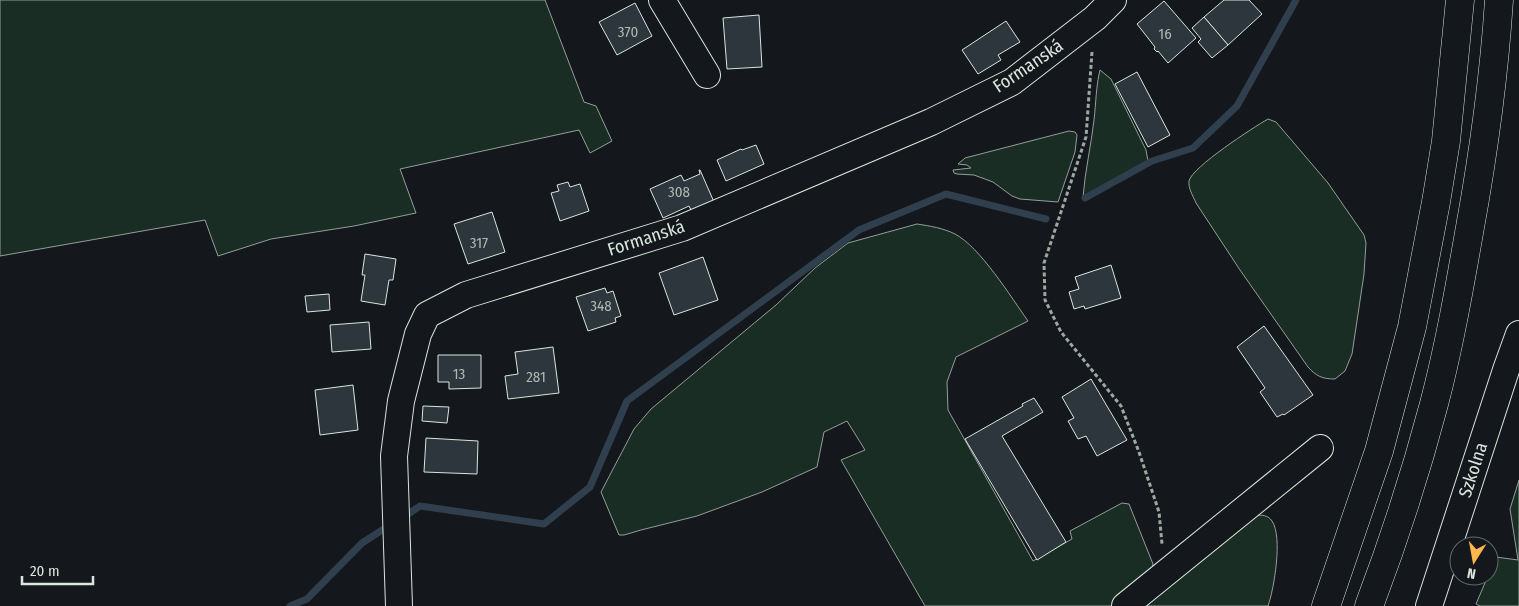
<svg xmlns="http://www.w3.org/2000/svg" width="1519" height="606" viewBox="0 0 1519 606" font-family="'Fira Sans Condensed',sans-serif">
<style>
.green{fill:#1a2d24;stroke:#939e99}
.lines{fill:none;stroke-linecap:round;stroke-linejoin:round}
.stream{stroke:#2f3f4d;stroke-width:7}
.building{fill:#2c363c;stroke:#d8e6dc}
.minor-casing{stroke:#d8e6dc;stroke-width:28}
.highway-casing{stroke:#d8e6dc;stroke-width:29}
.path{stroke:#9da8a2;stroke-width:3;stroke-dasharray:4 2.5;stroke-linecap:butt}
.minor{stroke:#14181c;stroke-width:26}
.highway{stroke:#14181c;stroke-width:28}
.labels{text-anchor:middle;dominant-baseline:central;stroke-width:4;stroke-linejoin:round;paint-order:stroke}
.number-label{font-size:15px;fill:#adbab4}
.street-label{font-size:18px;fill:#d8e6dc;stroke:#14181c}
</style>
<rect width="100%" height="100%" fill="#14181c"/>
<g class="green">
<polygon points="0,0 545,0 584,102 596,106 612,141 590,153 579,130 400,169 416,213 354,226 271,239 218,256 205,220 0,256"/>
<path d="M1100,70L1111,79L1146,150L1148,161L1087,196L1083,197C1085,171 1091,146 1094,120C1096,103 1096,86 1100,70Z"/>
<path d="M1268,119L1276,122L1328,183L1364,235L1366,243L1364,274L1352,354L1345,371L1335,379C1322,379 1316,376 1308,367L1240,270L1196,203C1193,196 1188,188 1189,181C1192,167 1254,127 1268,119Z"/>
<polygon points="1069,131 1075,132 1077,135 1075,152 1058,202 1020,199 1012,196 993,182 974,175 957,174 954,173 953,170 971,168 967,165 958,164 965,158"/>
<path d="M917,224C930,226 943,228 955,234C980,247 1011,297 1028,321L956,357L947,382L948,410L1033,561L1072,539L1070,531L1122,503L1129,504L1153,564C1152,578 1123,598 1111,606H925L841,460L865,450L847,421L824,432L817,467L762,492L697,516L641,530L624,535H619L601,492L634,429L651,409L776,305L815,268L848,243Z"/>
<polygon points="1519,480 1519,606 1480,606 1476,604 1496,557 1518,560 1510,509"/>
<path d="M1255,515C1262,515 1268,515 1272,521C1283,537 1274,589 1268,606H1143Z"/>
</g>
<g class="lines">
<g class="stream">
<polyline points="1085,198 1152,161 1193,148 1237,106 1296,0"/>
<polyline points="402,518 420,506 544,524 590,487 627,401 859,230 946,194 1046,219"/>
<polyline points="290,606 307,599 362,543 390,525"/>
</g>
</g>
<g class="building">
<polygon points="1224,0 1249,0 1262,14 1228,45 1204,17"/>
<polygon points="1164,1 1196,38 1168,63 1158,51 1157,52 1154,49 1155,47 1137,24"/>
<polygon points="635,3 652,36 617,55 599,22"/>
<polygon points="759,15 762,67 727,69 723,18"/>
<polygon points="1204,17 1228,45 1212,58 1198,42 1201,39 1192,28"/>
<polygon points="1006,21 1020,42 998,55 1001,60 978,74 962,50"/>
<polygon points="1137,72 1170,135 1148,147 1115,84"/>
<polygon points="756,145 764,164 726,181 717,160 741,149 742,150"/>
<polygon points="699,170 700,170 714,202 692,212 689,206 663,218 650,189 681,175 684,181 700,174"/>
<polygon points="568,182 570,187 580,184 589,211 560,221 551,193 559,191 557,185"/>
<polygon points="492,212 505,252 468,264 454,224"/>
<polygon points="365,254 396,259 393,280 389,280 385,305 361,301 365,275 362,275"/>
<polygon points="703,257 718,300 674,315 659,273"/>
<polygon points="1111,265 1121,298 1085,309 1084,306 1074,309 1069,292 1079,289 1075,277"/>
<polygon points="605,288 607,293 613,291 621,316 615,318 616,322 588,331 576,297"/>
<polygon points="329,294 330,310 307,312 305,296"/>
<polygon points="369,322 371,349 332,352 330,325"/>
<polygon points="1264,326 1313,395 1284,415 1283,414 1277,417 1260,392 1265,388 1237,347"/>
<polygon points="553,347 559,393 508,399 505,376 518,374 515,352"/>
<polygon points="438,355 481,355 481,388 449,389 449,382 438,382"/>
<polygon points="1091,379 1127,440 1097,456 1086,436 1078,439 1068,421 1074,418 1062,397"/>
<polygon points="353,385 358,430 320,435 315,390"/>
<polygon points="1034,398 1043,412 1002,436 1066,542 1037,560 965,439 1023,406 1022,404"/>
<polygon points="423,406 449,407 447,423 422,421"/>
<polygon points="426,438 478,441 477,474 424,472"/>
</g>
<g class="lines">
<g class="minor-casing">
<g id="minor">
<polyline points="662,0 707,75"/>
<polyline points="399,606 394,456 401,401 418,334 427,315 466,295 682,228 931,122 1012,82 1095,18 1113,0"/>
<polyline points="1125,606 1320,448"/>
<polyline points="1429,606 1506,370 1519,334"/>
</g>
</g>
<g class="highway-casing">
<g id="highway">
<polyline points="1326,606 1379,451 1412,327 1436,202 1446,141 1460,0"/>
<path d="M1369,606C1394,540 1416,472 1434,404C1449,347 1459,290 1469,233C1483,156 1494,78 1499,0"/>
</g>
</g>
<polyline class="path" points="1092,52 1086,137 1044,263 1045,300 1061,332 1121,406 1139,452 1159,512 1162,544"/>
<use href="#minor" class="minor"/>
<use href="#highway" class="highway"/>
</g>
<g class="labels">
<g class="number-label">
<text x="628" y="32">370</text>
<text x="1165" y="34">16</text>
<text x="679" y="192">308</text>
<text x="479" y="243">317</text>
<text x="601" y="306">348</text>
<text x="459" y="374">13</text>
<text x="536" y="377">281</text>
</g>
<g class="street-label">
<text transform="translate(1028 66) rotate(-34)">Formanská</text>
<text transform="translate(646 238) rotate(-18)">Formanská</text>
<text transform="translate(1473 470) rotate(-72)">Szkolna</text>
</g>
</g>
<g transform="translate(1474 561) rotate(191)"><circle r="24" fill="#14181c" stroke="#626a69"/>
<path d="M0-4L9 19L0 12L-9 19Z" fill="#ffb74d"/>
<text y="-8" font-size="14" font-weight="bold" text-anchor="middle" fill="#d8e6dc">N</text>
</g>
<path d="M22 576v8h71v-8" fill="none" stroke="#d8e6dc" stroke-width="2.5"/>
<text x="30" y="576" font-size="15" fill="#d8e6dc" stroke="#14181c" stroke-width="4" paint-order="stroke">20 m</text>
</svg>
